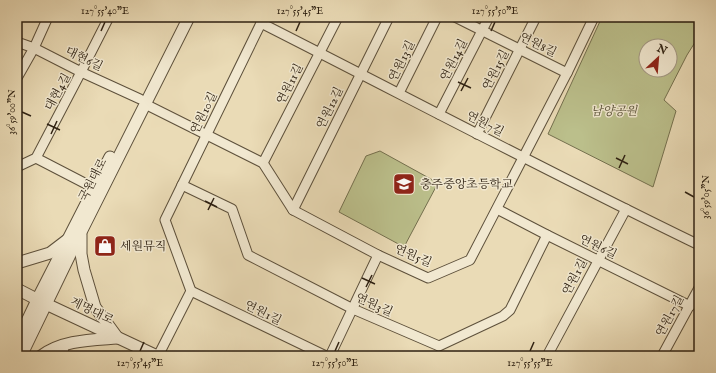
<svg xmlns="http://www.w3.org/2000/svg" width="716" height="373" viewBox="0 0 716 373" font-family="'IM FELL English','Noto Serif KR',serif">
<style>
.green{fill:#bbbf8b;stroke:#74704e;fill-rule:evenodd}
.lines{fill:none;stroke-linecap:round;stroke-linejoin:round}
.minor-casing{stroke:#5d503b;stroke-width:11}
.tertiary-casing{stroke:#5d503b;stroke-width:13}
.minor{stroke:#f1e8d0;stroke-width:9}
.tertiary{stroke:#f1e8d0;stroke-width:11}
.ticks{fill:none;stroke:#2e2112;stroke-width:1.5}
.labels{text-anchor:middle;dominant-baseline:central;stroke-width:3;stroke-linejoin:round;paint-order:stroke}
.street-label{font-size:12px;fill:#2e2112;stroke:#f1e8d0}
.park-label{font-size:12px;font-style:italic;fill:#585036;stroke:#f1e8d0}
.poi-label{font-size:12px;fill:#2e2112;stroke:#f1e8d0;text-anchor:start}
.neatline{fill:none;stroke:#2e2112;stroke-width:1.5}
.ticks-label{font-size:10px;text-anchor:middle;fill:#2e2112}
</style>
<rect width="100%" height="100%" fill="#eadbb6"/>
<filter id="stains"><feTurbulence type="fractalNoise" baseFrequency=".005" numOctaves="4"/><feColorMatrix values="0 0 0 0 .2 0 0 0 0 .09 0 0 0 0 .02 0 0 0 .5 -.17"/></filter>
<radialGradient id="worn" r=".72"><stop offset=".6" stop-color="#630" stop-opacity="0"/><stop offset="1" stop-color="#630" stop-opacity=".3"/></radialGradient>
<g class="green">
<path d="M602,17H699V36L687,55L664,100L676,111L653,187L548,134ZM646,46H670V70H646Z"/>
<polygon points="380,151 438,183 404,247 339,212 366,156"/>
</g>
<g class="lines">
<g class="minor-casing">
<g id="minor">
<polyline points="455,17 567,73"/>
<path d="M261,23C407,97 552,174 699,245"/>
<polyline points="17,42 34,48 81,72 140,99"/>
<polyline points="17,78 34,48 48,17"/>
<polyline points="399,93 437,17"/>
<polyline points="145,104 263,163 293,210 378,255 428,278 470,260 567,73 594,17"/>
<polyline points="439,114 489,17"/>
<polyline points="477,134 536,17"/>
<polyline points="36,158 94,188"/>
<polyline points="263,163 338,17"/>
<polyline points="17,167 36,158 81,72 109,17"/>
<polyline points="182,185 232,209 248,255 353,309 439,346 503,316 510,310 547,235"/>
<polyline points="497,209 547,235 690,306"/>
<polyline points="293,210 389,17"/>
<polyline points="191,291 326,356"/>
<polyline points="62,345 65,356"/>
<polyline points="158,356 191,291 165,220 264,17"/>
<polyline points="330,356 378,255"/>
<polyline points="547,356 626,209"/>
<polyline points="662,356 699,288"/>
</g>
</g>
<g class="tertiary-casing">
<g id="tertiary">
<polyline points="81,235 81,254 84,270 95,307 117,337"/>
<polyline points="17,263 50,253 67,240"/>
<polyline points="17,289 46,304 157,356"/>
<polyline points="17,342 37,300 110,157"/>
<polyline points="21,356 81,232 189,17"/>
<path d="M41,356C62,340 91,340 117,338"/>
</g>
</g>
<use href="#minor" class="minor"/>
<use href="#tertiary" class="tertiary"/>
</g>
<path class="ticks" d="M101,31L105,22M296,31L300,22M491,31L495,22M458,82L471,88M461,91L468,78M22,112L31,116M47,124L60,130M51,134L57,121M616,158L628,164M619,168L625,155M685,192L694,197M205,201L217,207M208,210L214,198M362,278L375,284M366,287L372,275M140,351L144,342M335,351L339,342M530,351L534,342"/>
<defs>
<g id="school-square" transform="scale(1.15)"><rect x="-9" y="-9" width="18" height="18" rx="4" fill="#8f2418" stroke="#f1e8d0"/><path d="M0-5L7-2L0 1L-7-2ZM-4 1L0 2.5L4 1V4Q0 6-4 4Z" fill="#fff"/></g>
<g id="shop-square" transform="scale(1.15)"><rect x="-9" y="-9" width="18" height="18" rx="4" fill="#8f2418" stroke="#f1e8d0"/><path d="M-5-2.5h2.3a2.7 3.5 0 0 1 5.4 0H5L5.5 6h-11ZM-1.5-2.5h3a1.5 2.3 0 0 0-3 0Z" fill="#fff"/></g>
</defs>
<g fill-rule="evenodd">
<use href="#school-square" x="404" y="184"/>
<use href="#shop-square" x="105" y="246"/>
</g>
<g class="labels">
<g class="street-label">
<text transform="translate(538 45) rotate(26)">연원8길</text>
<text transform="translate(84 59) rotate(26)">대현6길</text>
<text transform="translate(454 60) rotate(-63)">연원14길</text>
<text transform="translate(402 61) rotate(-64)">연원13길</text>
<text transform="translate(496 70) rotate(-63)">연원15길</text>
<text transform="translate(290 84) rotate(-63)">연원11길</text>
<text transform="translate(58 92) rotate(-62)">대현4길</text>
<text transform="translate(330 108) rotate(-64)">연원12길</text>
<text transform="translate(204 113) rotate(-64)">연원10길</text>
<text transform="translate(485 124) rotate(27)">연원7길</text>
<text transform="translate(93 180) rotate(-63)">국원대로</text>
<text transform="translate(598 247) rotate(26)">연원6길</text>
<text transform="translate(413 256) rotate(23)">연원5길</text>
<text transform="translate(575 277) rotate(-62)">연원1길</text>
<text transform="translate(374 305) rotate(24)">연원3길</text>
<text transform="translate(92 311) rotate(26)">계명대로</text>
<text transform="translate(263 313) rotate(26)">연원1길</text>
<text transform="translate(670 316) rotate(-62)">연원17길</text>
</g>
<g class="park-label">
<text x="614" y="111">남양공원</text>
</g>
<g class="poi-label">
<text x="420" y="184">충주중앙초등학교</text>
<text x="120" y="246">세원뮤직</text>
</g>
</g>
<rect width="716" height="373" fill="none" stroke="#eadbb6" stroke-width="44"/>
<g transform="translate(658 58) rotate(26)"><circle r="19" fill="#f1e8d0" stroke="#a39884"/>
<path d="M0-3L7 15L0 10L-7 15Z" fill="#8f2418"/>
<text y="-6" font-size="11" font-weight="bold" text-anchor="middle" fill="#2e2112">N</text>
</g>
<rect x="22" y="22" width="672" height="329" class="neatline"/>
<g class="ticks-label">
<text x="105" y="14">127°55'40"E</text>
<text x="300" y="14">127°55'45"E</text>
<text x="495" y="14">127°55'50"E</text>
<text transform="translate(11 112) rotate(-90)" y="4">36°59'00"N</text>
<text transform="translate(705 197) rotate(-90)" y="4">36°59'05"N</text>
<text x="140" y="366">127°55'45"E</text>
<text x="335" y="366">127°55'50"E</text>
<text x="530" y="366">127°55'55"E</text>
</g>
<rect width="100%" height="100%" filter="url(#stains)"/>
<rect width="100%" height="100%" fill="url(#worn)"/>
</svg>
